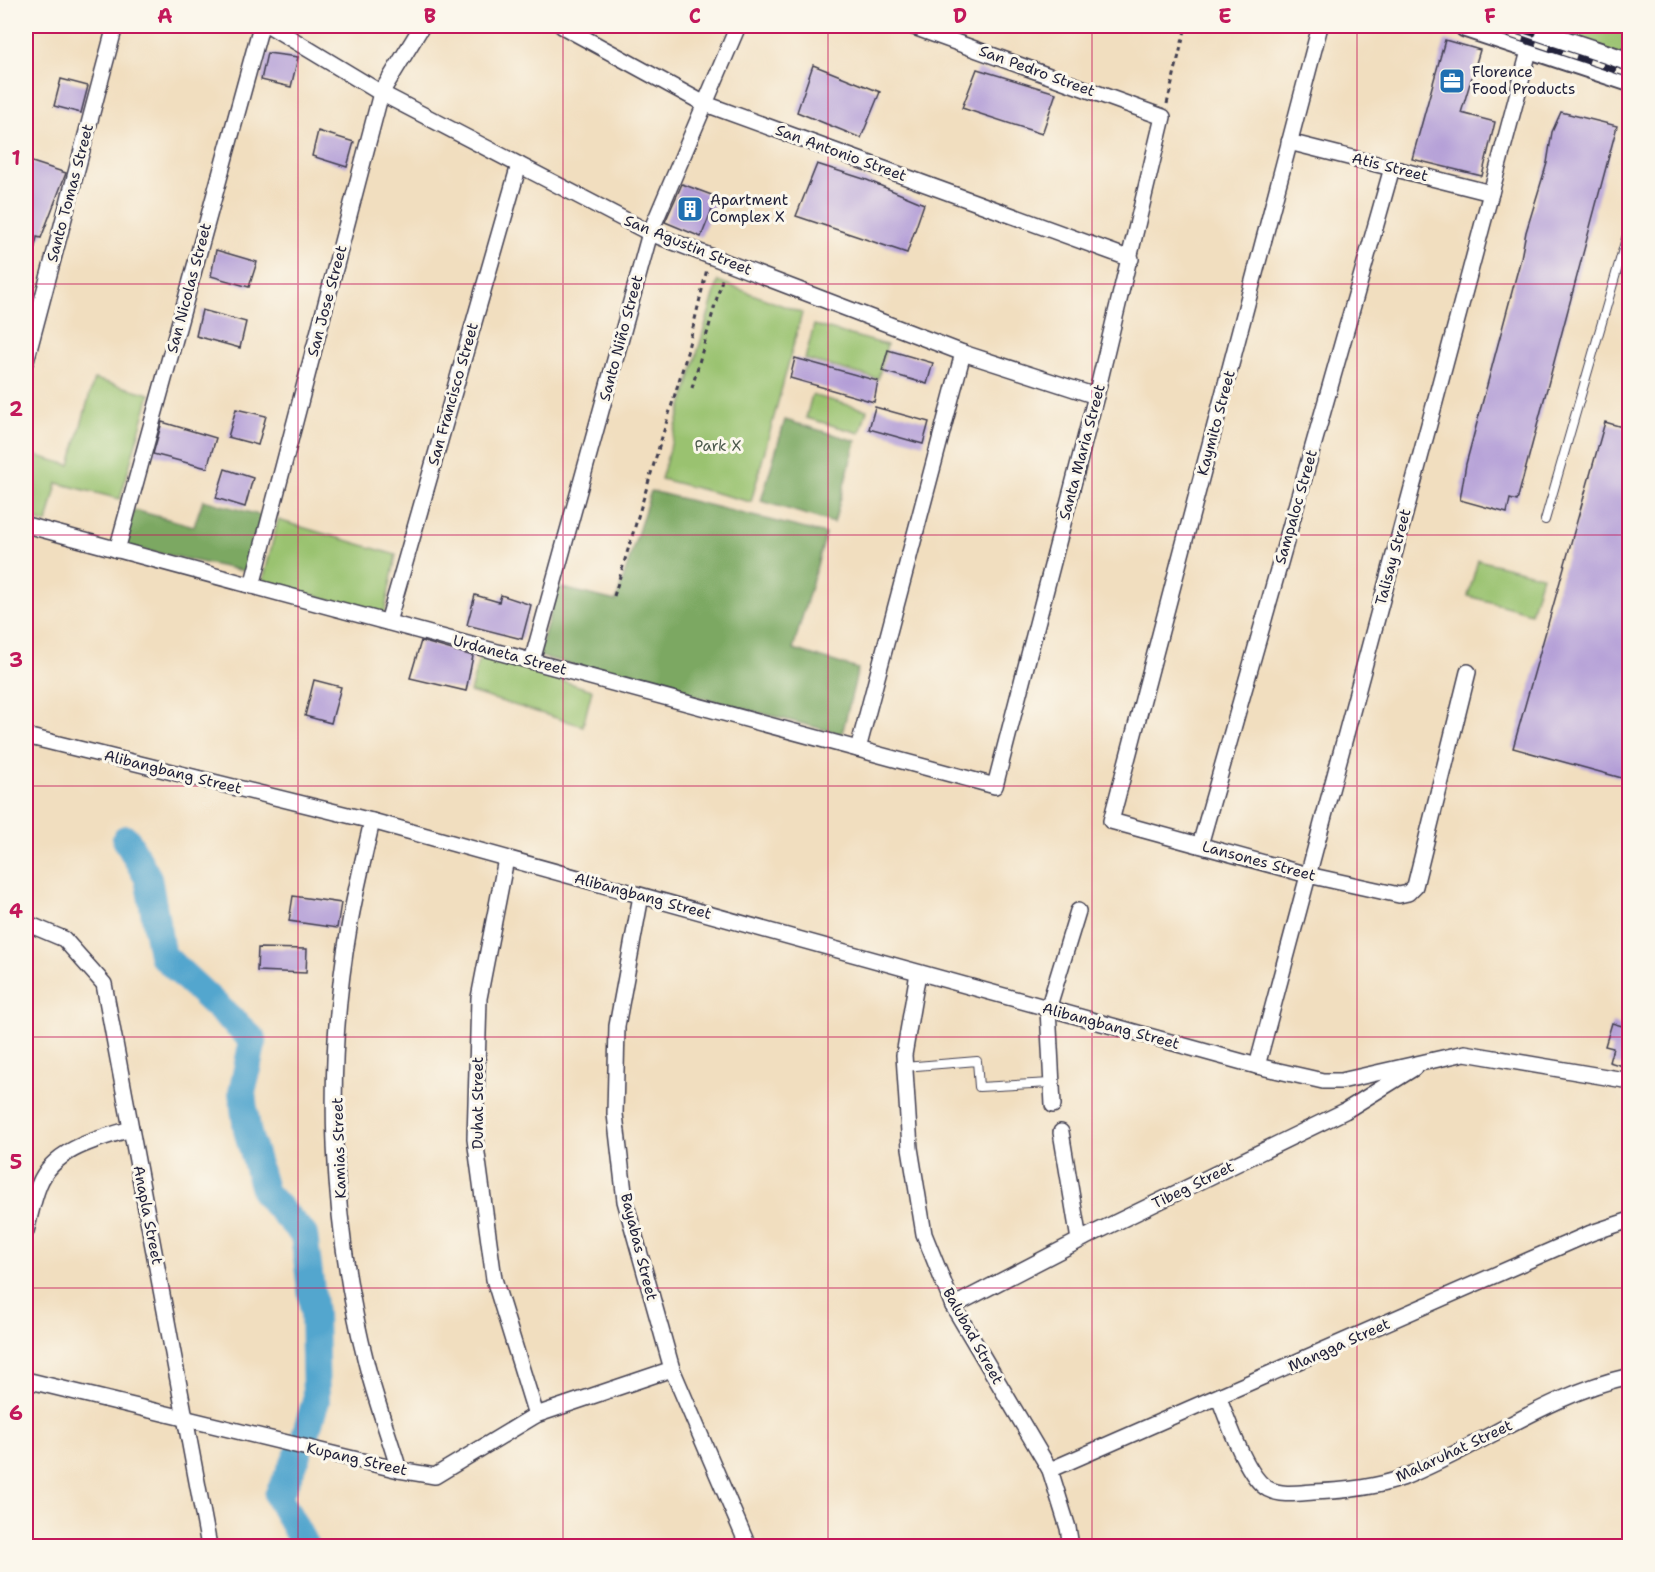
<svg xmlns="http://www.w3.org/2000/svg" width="1655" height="1572" viewBox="0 0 1655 1572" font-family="'Shantell Sans',sans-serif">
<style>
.green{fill:#9ac26f;stroke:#5e7255;stroke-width:1.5}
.forest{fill:#7ba862;stroke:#4e654e;stroke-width:1.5}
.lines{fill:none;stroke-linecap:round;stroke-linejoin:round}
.river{stroke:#53a6ce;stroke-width:28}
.building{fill:#b39ed7}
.lane-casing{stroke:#413e4f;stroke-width:10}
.street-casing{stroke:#413e4f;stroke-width:18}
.primary-casing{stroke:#413e4f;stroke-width:26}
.path{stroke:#413e4f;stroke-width:3;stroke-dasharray:4.5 4.5;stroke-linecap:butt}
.lane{stroke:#fff;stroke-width:8}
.street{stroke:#fff;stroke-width:15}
.primary{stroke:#fff;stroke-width:22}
.rail-casing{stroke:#22223b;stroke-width:7}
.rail{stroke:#fbf7ec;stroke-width:4.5;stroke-dasharray:14;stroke-linecap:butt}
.grid{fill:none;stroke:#c2185b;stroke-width:1.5;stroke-opacity:0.55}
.labels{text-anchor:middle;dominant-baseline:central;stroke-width:6;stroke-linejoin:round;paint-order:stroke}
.street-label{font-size:15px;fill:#22223b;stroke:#fbf7ec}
.poi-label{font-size:15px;fill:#22223b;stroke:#fbf7ec;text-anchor:start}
.park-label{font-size:15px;fill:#4c5a4d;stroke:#fbf7ec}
.neatline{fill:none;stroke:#c2185b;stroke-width:2}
.grid-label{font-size:20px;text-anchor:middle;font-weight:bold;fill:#c2185b}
</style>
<rect width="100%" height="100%" fill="#fbf7ec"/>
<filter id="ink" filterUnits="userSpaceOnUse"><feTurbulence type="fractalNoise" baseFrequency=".0167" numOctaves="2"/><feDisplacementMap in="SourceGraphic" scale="12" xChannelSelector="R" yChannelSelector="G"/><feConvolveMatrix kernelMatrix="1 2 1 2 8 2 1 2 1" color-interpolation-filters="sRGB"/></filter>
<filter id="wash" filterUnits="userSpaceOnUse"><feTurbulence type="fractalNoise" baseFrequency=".008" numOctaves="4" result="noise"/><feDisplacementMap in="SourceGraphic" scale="24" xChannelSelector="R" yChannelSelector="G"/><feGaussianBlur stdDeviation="1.35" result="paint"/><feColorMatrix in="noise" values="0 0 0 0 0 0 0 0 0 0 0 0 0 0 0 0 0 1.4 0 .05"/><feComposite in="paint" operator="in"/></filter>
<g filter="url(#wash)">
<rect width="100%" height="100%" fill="#f1debf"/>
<g class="green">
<polygon points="1495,26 1629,26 1629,71"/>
<polygon points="718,281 802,313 751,502 661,479"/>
<polygon points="814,325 887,345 878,379 805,359"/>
<polygon points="94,379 150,394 120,499 57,483 47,523 26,518 26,453 70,465"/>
<polygon points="812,395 867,410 860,433 806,418"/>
<polygon points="278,520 396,555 384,615 263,581"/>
<polygon points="1478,560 1542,576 1531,613 1468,596"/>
<polygon points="480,656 592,690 583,726 470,692"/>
</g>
<g class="forest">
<polygon points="785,420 856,441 834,523 761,501"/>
<polygon points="651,491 826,534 793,649 858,669 842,734 538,656 558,587 616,601"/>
<polygon points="203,500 263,516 249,572 123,546 134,510 194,526"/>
</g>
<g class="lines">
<g class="river">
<polyline points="126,839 148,878 162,955 253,1040 242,1093 247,1130 265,1193 304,1235 314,1313 316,1401 306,1432"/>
<polyline points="298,1455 278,1496 305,1546"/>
</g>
</g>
<g id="blocks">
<g class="building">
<polygon points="1445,40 1480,50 1461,113 1495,122 1482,176 1412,159"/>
<polygon points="267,53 298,57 291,87 261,80"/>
<polygon points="813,65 880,92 861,138 797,112"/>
<polygon points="977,69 1056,93 1042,134 962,108"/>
<polygon points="61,79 88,86 81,113 54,106"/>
<polygon points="1561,112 1617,126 1517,501 1510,499 1507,513 1460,500 1466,464 1521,258 1526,232 1547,163 1552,132"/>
<polygon points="318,131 354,142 347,167 312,156"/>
<polygon points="26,160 66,173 41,238 37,237 31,266 26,265"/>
<polygon points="817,164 867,180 924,204 907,253 796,216"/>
<polygon points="682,184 717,197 701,237 665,222"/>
<polygon points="216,250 257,262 249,287 211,276"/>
<polygon points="202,310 246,322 240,348 196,336"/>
<polygon points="888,350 933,363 927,384 882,371"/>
<polygon points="795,358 878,381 874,402 790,378"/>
<polygon points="875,407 929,422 923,444 869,429"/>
<polygon points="236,409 266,416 258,445 228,437"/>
<polygon points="162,422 216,438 207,468 153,454"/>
<polygon points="1605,422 1629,429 1629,780 1513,748"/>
<polygon points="225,469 253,478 245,507 216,498"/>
<polygon points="475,595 499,602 501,595 531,605 522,639 467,625"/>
<polygon points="421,641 473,656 466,691 410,678"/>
<polygon points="314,680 341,687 331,723 305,716"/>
<polygon points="293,896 341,903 337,928 289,921"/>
<polygon points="258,948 307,949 306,973 257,971"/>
<polygon points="1612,1023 1629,1028 1629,1068 1609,1062 1613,1048 1605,1046"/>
</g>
</g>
</g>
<g filter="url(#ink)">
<use href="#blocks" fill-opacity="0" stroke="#413e4f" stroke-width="1.5"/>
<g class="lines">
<g class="lane-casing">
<g id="lane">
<polyline points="1545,520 1630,225"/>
<polyline points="904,1067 977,1061 979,1087 1051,1083"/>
</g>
</g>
<g class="street-casing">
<g id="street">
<polyline points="270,26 381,93 650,233 963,353 1096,396"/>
<polyline points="562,26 703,103 1131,259"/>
<polyline points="1320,26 1111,821 1308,875 1399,895 1408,893 1415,886 1468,672"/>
<polyline points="1289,142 1491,193"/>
<polyline points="26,361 115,26"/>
<polyline points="26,525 995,786 1096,396 1163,117 911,26"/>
<polyline points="117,550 261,26"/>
<polyline points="252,586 381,93 422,26"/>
<polyline points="388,622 519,165"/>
<polyline points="532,661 650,233 738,26"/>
<polyline points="26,736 372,821 1257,1066 1323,1081 1341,1081 1465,1053 1630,1081"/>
<polyline points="858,749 963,353"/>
<path d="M372,821C364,857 355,892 349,928C324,1070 331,1226 367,1366C376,1401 389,1436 399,1470"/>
<polyline points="1200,845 1392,168"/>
<polyline points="506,859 479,998 475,1139 494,1279 536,1415"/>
<polyline points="641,896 617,1026 615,1114 625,1201 672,1369 748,1546"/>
<polyline points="26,923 64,939 104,984 209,1546"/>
<polyline points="918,973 904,1055 910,1148 924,1234 953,1306 1050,1470 1068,1528 1071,1546"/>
<polyline points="1257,1066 1532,40"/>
<polyline points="1053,1105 1048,1009 1078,911"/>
<polyline points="1061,1132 1079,1240"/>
<path d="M26,1231C30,1216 33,1200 39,1185C53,1149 97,1139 131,1129"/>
<polyline points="953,1306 1086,1237 1345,1111 1414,1068"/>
<polyline points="26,1380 399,1470 435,1476 536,1415 672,1369"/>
<path d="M1219,1398C1228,1421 1247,1478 1268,1489C1281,1496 1299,1493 1313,1492C1342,1491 1374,1488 1402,1478C1479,1448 1548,1394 1630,1376"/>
<polyline points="1050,1470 1591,1233 1630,1220"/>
</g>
</g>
<g class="primary-casing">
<g id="primary">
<polyline points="1466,26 1630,80"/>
<polyline points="1515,26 1630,64"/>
</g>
</g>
<g class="path">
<polyline points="1167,104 1186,26"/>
<polyline points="692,388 723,276"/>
<polyline points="614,596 685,361 707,269"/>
</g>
<use href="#lane" class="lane"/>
<use href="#street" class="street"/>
<use href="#primary" class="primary"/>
<g class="rail-casing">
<g id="rail">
<polyline points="1483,26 1630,75"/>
<polyline points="1511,26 1533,33"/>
</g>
</g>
<use href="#rail" class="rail"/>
</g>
</g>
<path class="grid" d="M298,26V1546M563,26V1546M828,26V1546M1092,26V1546M1357,26V1546M26,284H1630M26,535H1630M26,786H1630M26,1037H1630M26,1288H1630"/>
<defs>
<g id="office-square" transform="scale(1.35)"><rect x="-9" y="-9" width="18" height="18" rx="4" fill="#1f6fb2" stroke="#fbf7ec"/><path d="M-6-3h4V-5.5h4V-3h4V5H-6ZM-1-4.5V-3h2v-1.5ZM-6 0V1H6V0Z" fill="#fff"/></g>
<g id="building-square" transform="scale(1.35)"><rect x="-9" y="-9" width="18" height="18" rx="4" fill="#1f6fb2" stroke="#fbf7ec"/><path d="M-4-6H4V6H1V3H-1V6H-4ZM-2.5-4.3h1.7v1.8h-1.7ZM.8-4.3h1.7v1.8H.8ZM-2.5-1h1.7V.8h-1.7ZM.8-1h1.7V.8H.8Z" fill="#fff"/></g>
</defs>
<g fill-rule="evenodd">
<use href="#office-square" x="1452" y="81"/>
<use href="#building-square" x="690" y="209"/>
</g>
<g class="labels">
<g class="street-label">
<text transform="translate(1037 71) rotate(20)">San Pedro Street</text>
<text transform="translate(841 153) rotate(20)">San Antonio Street</text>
<text transform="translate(1390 167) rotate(14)">Atis Street</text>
<text transform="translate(70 193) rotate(-75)">Santo Tomas Street</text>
<text transform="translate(688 245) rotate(22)">San Agustin Street</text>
<text transform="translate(189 288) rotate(-75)">San Nicolas Street</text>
<text transform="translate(327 301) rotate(-75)">San Jose Street</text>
<text transform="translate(621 338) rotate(-75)">Santo Niño Street</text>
<text transform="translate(453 394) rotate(-74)">San Francisco Street</text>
<text transform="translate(1216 423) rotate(-75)">Kaymito Street</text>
<text transform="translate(1082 452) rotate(-75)">Santa Maria Street</text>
<text transform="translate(1296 507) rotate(-74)">Sampaloc Street</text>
<text transform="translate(1393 557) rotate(-75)">Talisay Street</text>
<text transform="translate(510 655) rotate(15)">Urdaneta Street</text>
<text transform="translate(173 772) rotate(14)">Alibangbang Street</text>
<text transform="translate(1259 861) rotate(15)">Lansones Street</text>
<text transform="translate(643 896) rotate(15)">Alibangbang Street</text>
<text transform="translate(1111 1026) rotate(15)">Alibangbang Street</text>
<text transform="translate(478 1103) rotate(-90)">Duhat Street</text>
<text transform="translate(339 1148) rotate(-92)">Kamias Street</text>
<text transform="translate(1193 1185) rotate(-26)">Tibeg Street</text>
<text transform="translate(148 1215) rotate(79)">Anapla Street</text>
<text transform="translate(639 1247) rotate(76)">Bayabas Street</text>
<text transform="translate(973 1336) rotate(61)">Balubad Street</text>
<text transform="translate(1339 1345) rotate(-24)">Mangga Street</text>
<text transform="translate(1454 1451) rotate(-25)">Malaruhat Street</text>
<text transform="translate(357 1459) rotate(13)">Kupang Street</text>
</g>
<g class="poi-label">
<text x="1472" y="72">Florence<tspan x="1472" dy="17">Food Products</tspan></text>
<text x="710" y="200">Apartment<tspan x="710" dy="17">Complex X</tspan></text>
</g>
<g class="park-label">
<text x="718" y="446">Park X</text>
</g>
</g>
<rect width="1655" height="1572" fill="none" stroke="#fbf7ec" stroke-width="66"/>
<rect x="33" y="33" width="1589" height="1506" class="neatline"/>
<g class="grid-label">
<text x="165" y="23">A</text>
<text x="430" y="23">B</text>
<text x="695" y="23">C</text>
<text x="960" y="23">D</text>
<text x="1225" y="23">E</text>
<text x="1490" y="23">F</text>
<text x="16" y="165">1</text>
<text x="16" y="416">2</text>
<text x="16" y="667">3</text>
<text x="16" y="918">4</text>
<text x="16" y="1169">5</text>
<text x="16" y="1420">6</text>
</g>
</svg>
